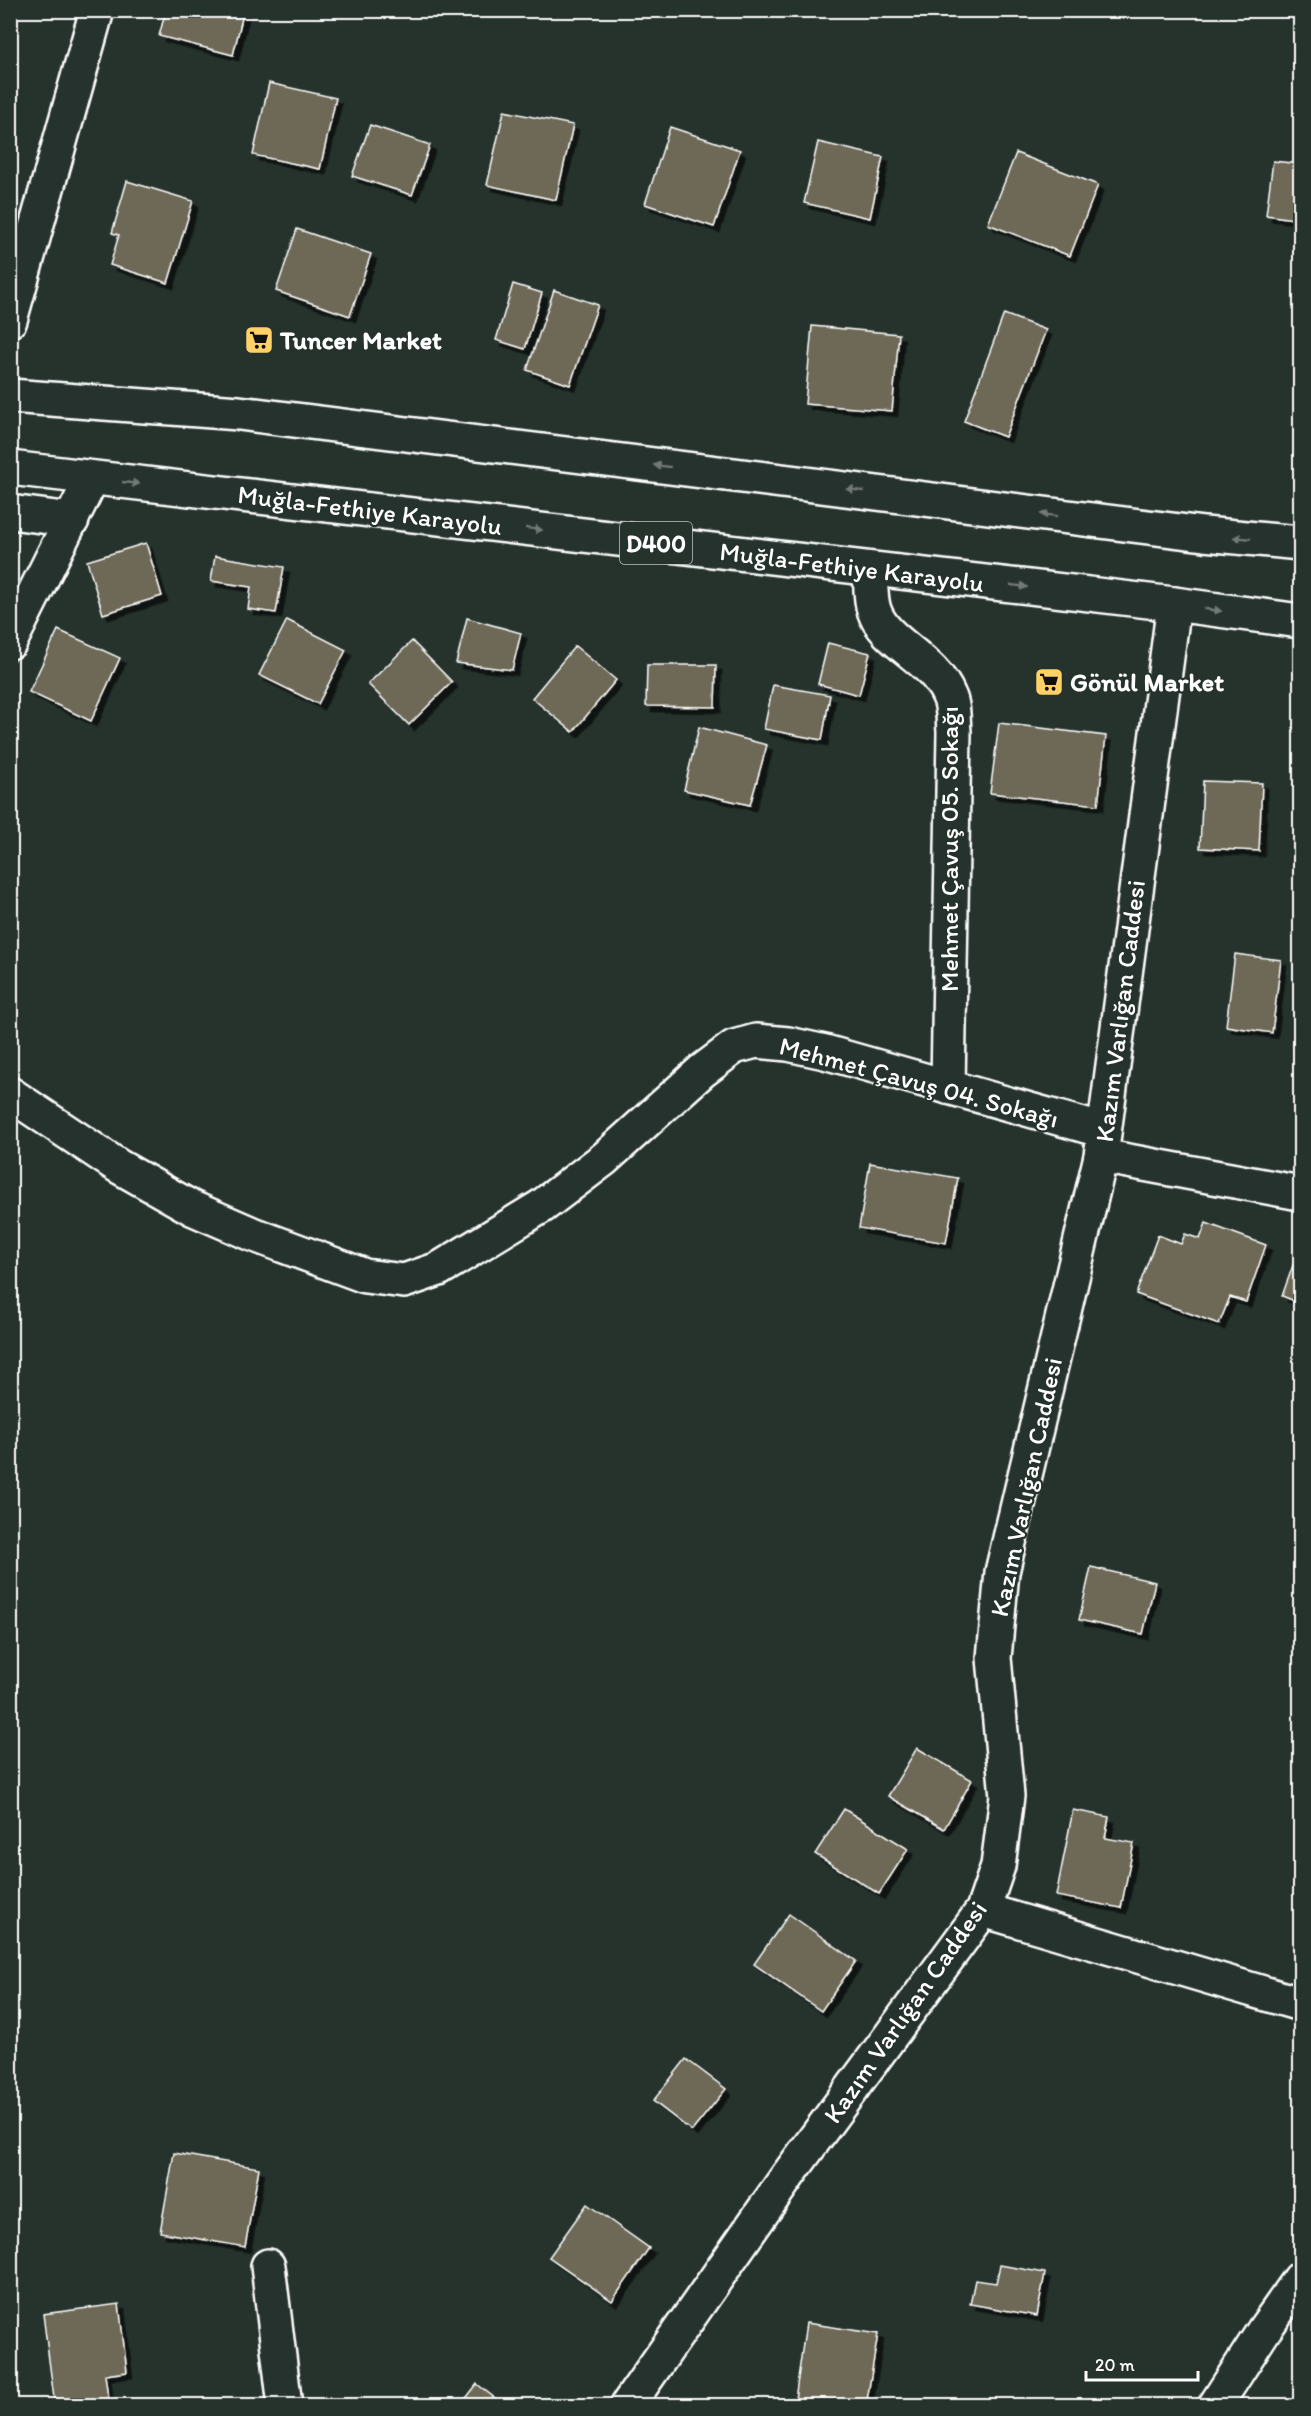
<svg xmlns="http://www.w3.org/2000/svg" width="1311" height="2416" viewBox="0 0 1311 2416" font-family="Itim,sans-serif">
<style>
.building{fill:#6e6957;stroke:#fff;stroke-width:1.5;filter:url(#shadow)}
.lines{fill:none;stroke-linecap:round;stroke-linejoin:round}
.minor-casing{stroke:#fff;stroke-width:38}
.highway-casing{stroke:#fff;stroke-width:38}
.minor{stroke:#26332d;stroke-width:33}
.highway{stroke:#26332d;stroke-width:33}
.oneway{fill:#727a76}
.labels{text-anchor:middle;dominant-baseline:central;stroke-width:4.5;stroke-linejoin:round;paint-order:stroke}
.shield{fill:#26332d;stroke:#bec2c0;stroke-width:1.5}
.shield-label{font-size:24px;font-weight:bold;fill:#fff}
.poi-label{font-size:26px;font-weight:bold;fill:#fff;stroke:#26332d;text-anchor:start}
.street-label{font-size:26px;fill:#fff;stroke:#26332d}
</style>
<defs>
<filter id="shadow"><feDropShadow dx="5.5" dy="5.5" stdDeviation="0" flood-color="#0009"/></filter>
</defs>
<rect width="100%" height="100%" fill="#26332d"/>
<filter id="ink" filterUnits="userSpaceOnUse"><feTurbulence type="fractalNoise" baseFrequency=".0167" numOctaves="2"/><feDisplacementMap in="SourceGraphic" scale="12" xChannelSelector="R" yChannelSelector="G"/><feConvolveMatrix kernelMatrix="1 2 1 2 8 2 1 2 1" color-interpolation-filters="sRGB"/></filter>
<g filter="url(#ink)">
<g class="building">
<polygon points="166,10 244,10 233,55 159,36"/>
<polygon points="269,83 336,98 320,169 253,155"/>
<polygon points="504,111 573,125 556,200 487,185"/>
<polygon points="370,125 430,145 412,195 352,176"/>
<polygon points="670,127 740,150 714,227 645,204"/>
<polygon points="818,142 883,157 870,218 804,203"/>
<polygon points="1016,153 1098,185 1070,256 988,224"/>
<polygon points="1273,161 1300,164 1300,220 1266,215"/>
<polygon points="127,181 193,201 168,283 110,265 119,235 112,233"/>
<polygon points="297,229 371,254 350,316 276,291"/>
<polygon points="513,284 542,293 525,349 496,340"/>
<polygon points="554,290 598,305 570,385 527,370"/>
<polygon points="1004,314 1046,330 1005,437 964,421"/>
<polygon points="812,326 899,334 892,411 805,404"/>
<polygon points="146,543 162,596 103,614 87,561"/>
<polygon points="215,556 284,567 276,613 248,609 251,587 211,581"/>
<polygon points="467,618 521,633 512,670 456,663"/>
<polygon points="287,620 346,650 318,704 259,675"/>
<polygon points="58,630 120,658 91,721 29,692"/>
<polygon points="412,641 452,682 409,725 368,684"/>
<polygon points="828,643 870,653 859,695 818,684"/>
<polygon points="575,646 616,680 573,732 532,698"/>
<polygon points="647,665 716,665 715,707 646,706"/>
<polygon points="773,685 830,695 822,740 764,729"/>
<polygon points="999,723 1106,736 1098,805 990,793"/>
<polygon points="699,727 767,745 750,805 684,790"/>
<polygon points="1203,781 1262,783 1259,851 1200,848"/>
<polygon points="1235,954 1281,960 1272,1033 1226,1026"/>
<polygon points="870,1163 958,1178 946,1243 859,1228"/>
<polygon points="1206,1223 1266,1245 1246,1302 1230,1297 1219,1324 1136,1294 1158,1235 1181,1244 1185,1234 1200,1239"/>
<polygon points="1300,1246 1300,1303 1282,1296"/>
<polygon points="1091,1567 1155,1582 1143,1634 1079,1620"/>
<polygon points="917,1748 972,1780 944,1829 888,1796"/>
<polygon points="844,1809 908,1849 879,1894 815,1854"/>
<polygon points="1073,1810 1109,1817 1105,1838 1134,1843 1121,1908 1056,1896"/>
<polygon points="789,1914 856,1961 821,2011 754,1964"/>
<polygon points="686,2059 726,2089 692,2131 653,2101"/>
<polygon points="174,2153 259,2168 245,2247 160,2232"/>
<polygon points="587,2204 649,2248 612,2301 549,2257"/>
<polygon points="1000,2265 1045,2273 1037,2316 970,2304 975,2280 996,2283"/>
<polygon points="119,2304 127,2372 105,2375 109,2405 55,2406 43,2314"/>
<polygon points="806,2323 878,2334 866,2406 794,2406"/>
<polygon points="477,2384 505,2406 460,2406"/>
</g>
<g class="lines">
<g class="minor-casing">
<g id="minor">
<polyline points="10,320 97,10"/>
<polyline points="10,512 72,520"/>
<path d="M870,569C871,582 870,598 874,610C885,644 933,657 949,696C954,706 953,721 954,732L948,1087"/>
<polyline points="10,642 92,478"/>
<polyline points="10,1094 118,1166 192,1208 252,1234 365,1276 404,1281 439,1269 542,1206 604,1159 702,1071 734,1047 756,1041 788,1044 825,1052 1104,1131"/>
<polyline points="1101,1156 1300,1193"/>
<polyline points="983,1910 1300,2004"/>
<polyline points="268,2266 285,2406"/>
<polyline points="627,2406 789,2174 983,1910 998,1866 1007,1796 994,1658 1002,1572 1101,1156 1174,604"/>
<polyline points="1215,2406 1264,2330 1300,2279"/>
</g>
</g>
<g class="highway-casing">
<g id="highway">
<polyline points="10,396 239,413 1204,534 1300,543"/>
<polyline points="10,468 1174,604 1300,621"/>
</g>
</g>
<use href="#minor" class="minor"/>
<use href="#highway" class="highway"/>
</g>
<defs><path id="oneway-solid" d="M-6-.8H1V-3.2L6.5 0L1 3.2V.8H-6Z" transform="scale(1.5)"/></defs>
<g class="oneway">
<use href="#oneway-solid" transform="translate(662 466) rotate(-173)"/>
<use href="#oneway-solid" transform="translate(131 483) rotate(6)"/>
<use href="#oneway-solid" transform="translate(855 490) rotate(-173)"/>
<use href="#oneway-solid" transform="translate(1049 515) rotate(-173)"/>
<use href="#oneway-solid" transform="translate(534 529) rotate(7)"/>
<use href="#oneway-solid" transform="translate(1242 538) rotate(-175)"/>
<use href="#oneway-solid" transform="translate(1019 586) rotate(7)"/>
<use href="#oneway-solid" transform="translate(1213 610) rotate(8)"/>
</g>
</g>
<defs>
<g id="supermarket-square" transform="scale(1.5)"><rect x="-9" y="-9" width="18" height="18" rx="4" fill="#ffd166" stroke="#26332d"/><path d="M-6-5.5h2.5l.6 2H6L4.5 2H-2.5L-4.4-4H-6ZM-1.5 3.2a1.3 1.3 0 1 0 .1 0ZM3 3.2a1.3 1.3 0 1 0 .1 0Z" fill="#111"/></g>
</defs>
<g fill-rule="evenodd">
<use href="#supermarket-square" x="259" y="340"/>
<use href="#supermarket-square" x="1049" y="682"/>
</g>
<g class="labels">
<rect class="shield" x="620" y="522" width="72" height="42" rx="4.5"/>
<g class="shield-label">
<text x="656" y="543">D400</text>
</g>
<g class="poi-label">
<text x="280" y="340">Tuncer Market</text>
<text x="1070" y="682">Gönül Market</text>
</g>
<g class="street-label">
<text transform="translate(370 510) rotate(7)">Muğla-Fethiye Karayolu</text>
<text transform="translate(852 567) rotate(7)">Muğla-Fethiye Karayolu</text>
<text transform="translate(949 849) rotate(-90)">Mehmet Çavuş 05. Sokağı</text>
<text transform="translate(1120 1011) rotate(-83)">Kazım Varlığan Caddesi</text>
<text transform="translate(919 1082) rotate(15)">Mehmet Çavuş 04. Sokağı</text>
<text transform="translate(1026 1487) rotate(-78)">Kazım Varlığan Caddesi</text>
<text transform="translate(905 2012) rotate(-55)">Kazım Varlığan Caddesi</text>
</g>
</g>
<rect width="1311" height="2416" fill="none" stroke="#26332d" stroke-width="36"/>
<rect x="18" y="18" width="1275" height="2380" fill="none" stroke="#fff" stroke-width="2" filter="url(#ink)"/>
<path d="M1086 2371v9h112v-9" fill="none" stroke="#ffffff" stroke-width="3"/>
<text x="1095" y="2371" font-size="18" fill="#ffffff" stroke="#26332d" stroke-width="4.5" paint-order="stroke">20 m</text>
</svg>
